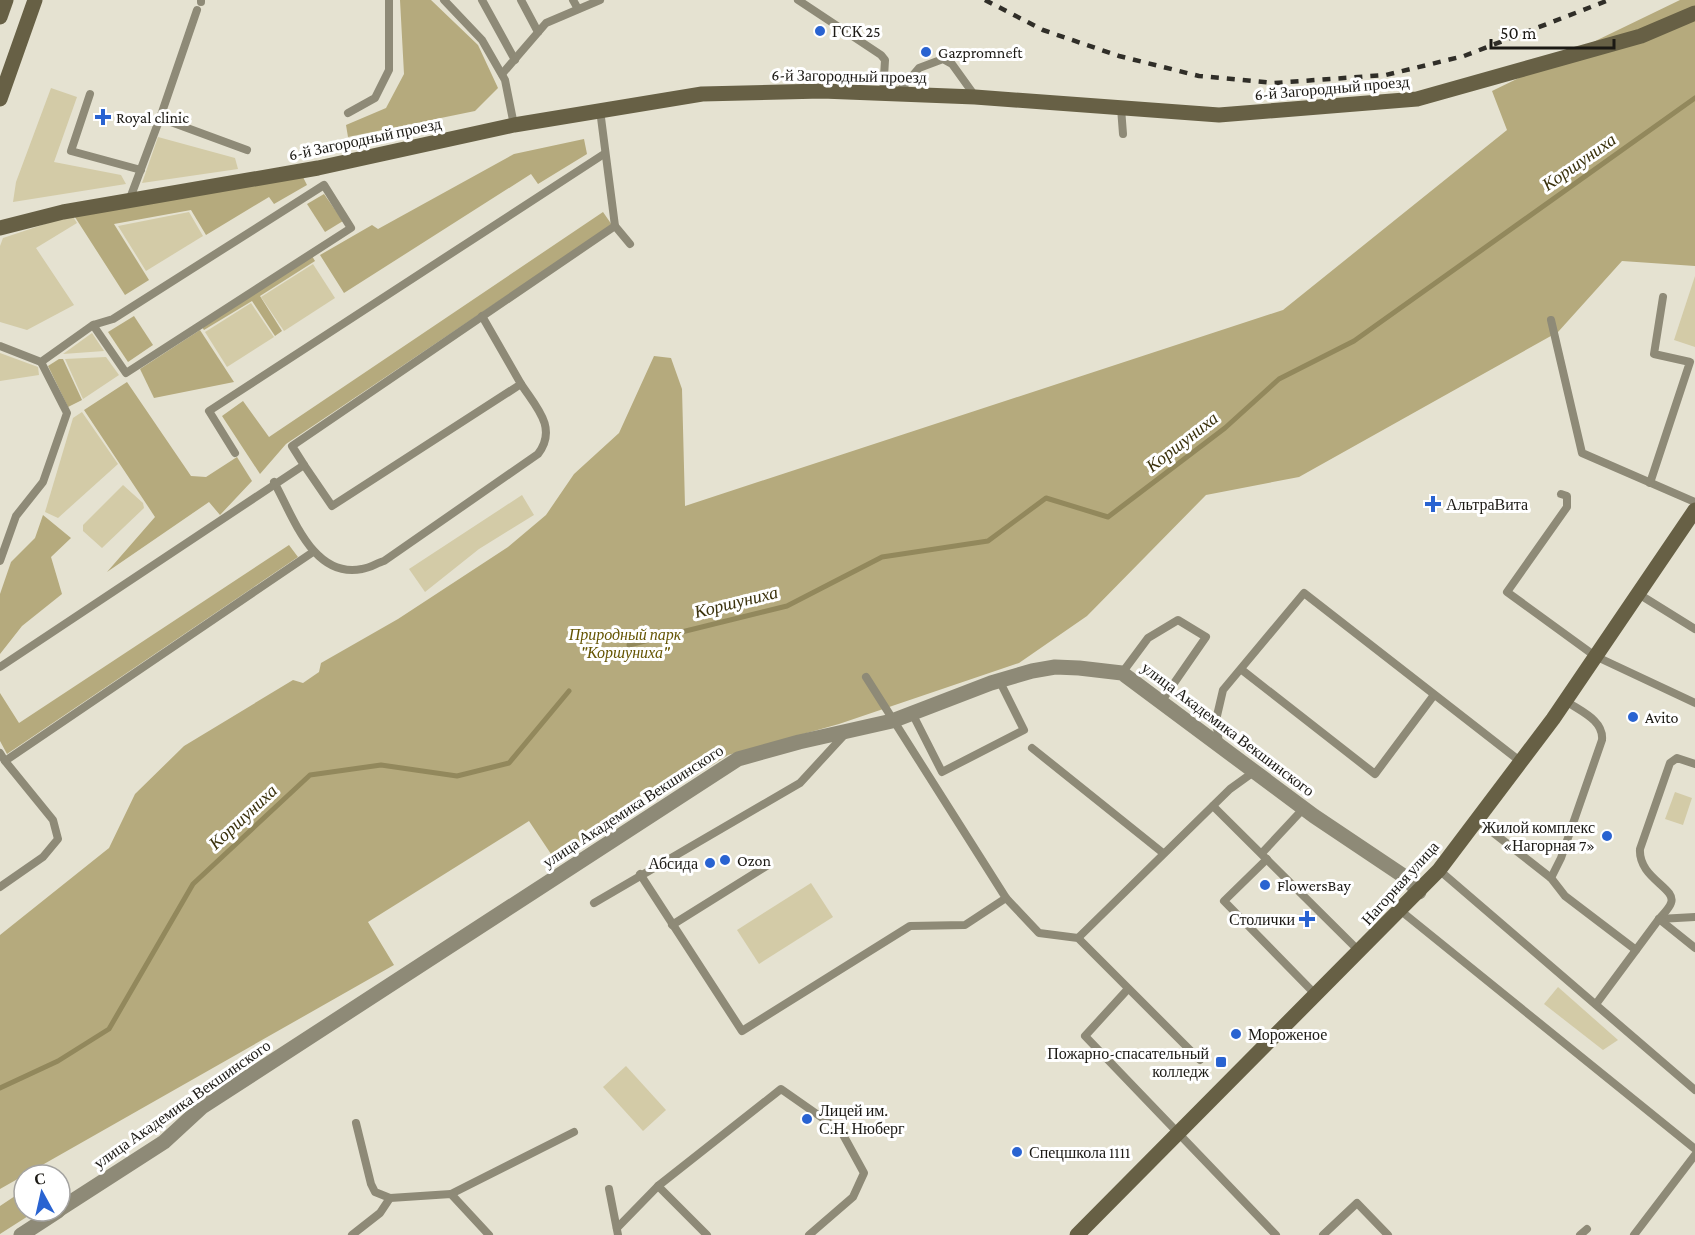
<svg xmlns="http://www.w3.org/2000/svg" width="1695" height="1235" viewBox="0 0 1695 1235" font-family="'Crimson Pro',serif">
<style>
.green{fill:#d3cba7}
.forest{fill:#b5aa7d}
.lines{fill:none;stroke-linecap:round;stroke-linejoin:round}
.stream{stroke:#92885c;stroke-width:5}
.lane{stroke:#8e8a77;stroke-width:8}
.street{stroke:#8e8a77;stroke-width:15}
.secondary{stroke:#676045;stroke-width:15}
.rail{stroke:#302e28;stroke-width:4.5;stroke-dasharray:8 8;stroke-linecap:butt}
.poi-dot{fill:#2963d1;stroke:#fff;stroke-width:2}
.labels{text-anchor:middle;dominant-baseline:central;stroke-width:6;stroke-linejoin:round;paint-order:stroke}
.poi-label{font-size:16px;fill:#1b1914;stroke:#fff;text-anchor:start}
.street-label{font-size:16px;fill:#1b1914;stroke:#fff}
.park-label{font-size:16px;font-style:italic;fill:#655503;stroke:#fff}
.water-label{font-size:18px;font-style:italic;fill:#3b320d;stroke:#fff}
</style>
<rect width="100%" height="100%" fill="#e5e2d1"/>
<g class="green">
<polygon points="51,88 77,97 54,162 121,175 126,184 13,202 16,182"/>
<polygon points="158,137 235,158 238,169 142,183"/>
<polygon points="189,212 203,236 146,271 118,226"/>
<polygon points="72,215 77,223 36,248 74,305 27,330 0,322 0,246 3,238"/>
<polygon points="313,264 335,298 284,331 261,297"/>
<polygon points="1695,276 1695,347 1674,340"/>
<polygon points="251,303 274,337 227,367 205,332"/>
<polygon points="92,333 104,351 63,354"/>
<polygon points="0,353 38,367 39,375 0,381"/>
<polygon points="106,357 119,375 83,399 65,359"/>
<polygon points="82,412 118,464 58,518 45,512 73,418"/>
<polygon points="123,485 143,503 144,508 102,548 83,531 83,525"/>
<polygon points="522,495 534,515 479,549 425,592 409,569"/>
<polygon points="1675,792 1692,798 1683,825 1665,819"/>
<polygon points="811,883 833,917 759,964 737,930"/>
<polygon points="1558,987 1618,1040 1603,1050 1544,1004"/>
<polygon points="626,1066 666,1110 643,1131 603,1087"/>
</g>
<g class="forest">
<polygon points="400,0 431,0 478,45 498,88 475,111 348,137 346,125 386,108 404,74"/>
<polygon points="1680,0 1695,0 1695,266 1622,261 1558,332 1299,477 1206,495 1087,616 1019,663 839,724 728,755 557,863 529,821 368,922 394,965 0,1189 0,935 109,848 135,794 184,746 293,680 303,683 319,672 321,663 398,619 508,547 546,515 574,474 619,433 654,356 671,358 682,389 685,506 1283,310 1507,130 1492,91"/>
<polygon points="584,139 587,154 538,184 531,174 344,293 320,255 372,225 378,229 514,154"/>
<polygon points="302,175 307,185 274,204 269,197 206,235 191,210 114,224 149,280 125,295 73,214"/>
<polygon points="324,194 343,221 325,232 307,204"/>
<polygon points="603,212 612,225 286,444 260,474 222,416 243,401 269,437"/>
<polygon points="312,256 315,261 260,296 282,331 275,336 252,301 204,330 201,326"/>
<polygon points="134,316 153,345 128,362 108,332"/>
<polygon points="200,330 234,382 154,398 140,369"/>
<polygon points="59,359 63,359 82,400 68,407 48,366"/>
<polygon points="127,382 191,476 206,477 237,457 252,481 220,515 209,502 107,572 155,517 84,410"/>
<polygon points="43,515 71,538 51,557 62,594 22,626 0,654 0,594 11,562 35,538"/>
<polygon points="289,545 298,557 7,754 0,741 0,693 19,723"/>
<polygon points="15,1196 24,1201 24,1211 36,1211 0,1234 0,1206"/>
</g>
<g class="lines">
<g class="stream">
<polyline points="629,645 787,606 882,557 988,541 1046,498 1108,517 1225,428 1279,379 1354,341 1695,98"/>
<polyline points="0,1088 58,1061 109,1029 193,884 310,775 381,765 457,776 509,763 569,691"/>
</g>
<g class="lane">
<polyline points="444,0 482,40 505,80 514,125"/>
<polyline points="482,0 515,60"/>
<polyline points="521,0 538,32"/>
<polyline points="573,0 578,9"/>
<polyline points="798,0 881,55 885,60 883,94"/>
<polyline points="201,2 201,0"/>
<polyline points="502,74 546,23 600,0"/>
<polyline points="90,94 71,151 141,170"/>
<polyline points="897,94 919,68 943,59 952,64 975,96"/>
<polyline points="1121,108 1123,134"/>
<polyline points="348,113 375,98 389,70 389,0"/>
<polyline points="160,118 197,10"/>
<polyline points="129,201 160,118 247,150"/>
<polyline points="615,226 630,244"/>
<polyline points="1551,320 1582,453 1695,502"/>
<polyline points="0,346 41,362 93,325 126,373 351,228 324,185 113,319 93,325"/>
<polyline points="235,453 209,411 604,154"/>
<polyline points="304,465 332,506 521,384 482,316"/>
<path d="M274,482C293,516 313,579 362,569C370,568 377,563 384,561L538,454C558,428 536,407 521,384"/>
<polyline points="1650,483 1690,362 1654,354 1663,297"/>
<polyline points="1561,494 1567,496 1567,507 1507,592 1595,656 1695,703"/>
<polyline points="0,561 16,516 43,482 67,413 41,362"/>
<polyline points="1637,593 1695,629"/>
<polyline points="0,667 304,465 292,446 615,226 600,110"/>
<polyline points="1242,670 1375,774 1434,695"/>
<polyline points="1122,673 1148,638 1178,620 1206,637 1161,702"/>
<polyline points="912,713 942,772 1024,730 999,680"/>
<polyline points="1219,744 1216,720 1223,690 1304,593 1521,762"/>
<polyline points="1032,748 1163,853"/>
<polyline points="0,753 5,761 313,552"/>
<polyline points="1213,806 1360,952"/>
<polyline points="1477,820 1551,878 1565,896 1636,950"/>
<polyline points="1262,853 1304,808"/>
<polyline points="1267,859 1224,901 1317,996"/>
<polyline points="1439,870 1695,1090"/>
<polyline points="640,874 742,1031 910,926 965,925 1006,898 866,677"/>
<path d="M1551,878L1561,858L1602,740C1604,720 1580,711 1566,701"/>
<polyline points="0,887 43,857 58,839 53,820 5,761"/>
<polyline points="1006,898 1039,933 1078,938 1200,1060"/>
<polyline points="594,903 800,783 846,733"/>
<polyline points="1401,911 1695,1149"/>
<path d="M1659,919C1663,914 1669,909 1671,903C1677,888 1638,878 1640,849L1670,763L1677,758L1695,764"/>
<polyline points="1659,919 1695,917"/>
<polyline points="672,925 768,865"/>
<polyline points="1078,938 1230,789 1255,771"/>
<polyline points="1127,990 1085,1036 1276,1235"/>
<polyline points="1596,1004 1659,919 1695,948"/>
<polyline points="356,1123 371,1184 375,1192 390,1198"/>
<polyline points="658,1186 707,1235"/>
<polyline points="609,1189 618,1235"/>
<polyline points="451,1194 574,1132"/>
<polyline points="617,1228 658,1186 781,1089 841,1131 864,1173 853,1197 809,1235"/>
<polyline points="352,1235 380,1213 390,1198 451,1194 489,1235"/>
<polyline points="1323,1235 1357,1203 1388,1235"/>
<polyline points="1580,1235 1587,1229"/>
<polyline points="1634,1235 1695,1155"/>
</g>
<g class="street">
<polyline points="60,1209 164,1142 202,1107 738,759 799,742 892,721 991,683 1032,671 1055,667 1079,668 1122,673 1314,816 1405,877 1419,892"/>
<polyline points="21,1235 58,1211"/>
</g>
<g class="secondary">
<polyline points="0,17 6,0"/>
<polyline points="0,99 35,0"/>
<polyline points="0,228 63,212 318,168 514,125 702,94 822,91 975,97 1219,115 1417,99 1641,36 1695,13"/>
<polyline points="1077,1235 1439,870 1553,719 1695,510"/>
</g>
<polyline class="rail" points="985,0 1043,30 1119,56 1199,76 1274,83 1386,75 1464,56 1609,0"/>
</g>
<g class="poi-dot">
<circle cx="820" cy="31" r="6"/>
<circle cx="926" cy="52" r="6"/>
<path d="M100 108h6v6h6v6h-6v6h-6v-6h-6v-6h6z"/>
<path d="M1430 495h6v6h6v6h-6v6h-6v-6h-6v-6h6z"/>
<circle cx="1633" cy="717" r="6"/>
<circle cx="1607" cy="836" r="6"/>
<circle cx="725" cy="860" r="6"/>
<circle cx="710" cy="863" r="6"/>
<circle cx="1265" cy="885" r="6"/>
<path d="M1304 910h6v6h6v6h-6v6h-6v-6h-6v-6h6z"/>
<circle cx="1236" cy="1034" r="6"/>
<rect x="1215" y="1056" width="12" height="12" rx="3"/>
<circle cx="807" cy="1119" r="6"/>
<circle cx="1017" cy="1152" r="6"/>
</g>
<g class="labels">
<g class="poi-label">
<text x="832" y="31">ГСК 25</text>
<text x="938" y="52">Gazpromneft</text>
<text x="116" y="117">Royal clinic</text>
<text x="1446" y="504">АльтраВита</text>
<text x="1645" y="717">Avito</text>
<text x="1595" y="827" text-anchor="end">Жилой комплекс<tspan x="1595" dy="18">«Нагорная 7»</tspan></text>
<text x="737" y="860">Ozon</text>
<text x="698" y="863" text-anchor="end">Абсида</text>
<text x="1277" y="885">FlowersBay</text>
<text x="1295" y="919" text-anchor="end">Столички</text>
<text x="1248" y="1034">Мороженое</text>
<text x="1209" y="1053" text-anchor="end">Пожарно-спасательный<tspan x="1209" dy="18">колледж</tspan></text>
<text x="819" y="1110">Лицей им.<tspan x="819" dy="18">С.Н. Нюберг</tspan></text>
<text x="1029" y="1152">Спецшкола 1111</text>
</g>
<g class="street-label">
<text transform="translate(849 76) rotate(1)">6-й Загородный проезд</text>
<text transform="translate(1332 88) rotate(-5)">6-й Загородный проезд</text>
<text transform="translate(365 139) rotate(-12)">6-й Загородный проезд</text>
<text transform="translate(1228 729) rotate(37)">улица Академика Векшинского</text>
<text transform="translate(633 806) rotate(-33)">улица Академика Векшинского</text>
<text transform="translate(1400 883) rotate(-48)">Нагорная улица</text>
<text transform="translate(182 1104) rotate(-35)">улица Академика Векшинского</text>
</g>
<g class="park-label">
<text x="625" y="634">Природный парк<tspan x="625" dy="18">"Коршуниха"</tspan></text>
</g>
<g class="water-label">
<text transform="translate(1579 162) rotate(-35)">Коршуниха</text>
<text transform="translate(1182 442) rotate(-38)">Коршуниха</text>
<text transform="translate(736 602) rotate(-14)">Коршуниха</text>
<text transform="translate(243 817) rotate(-43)">Коршуниха</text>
</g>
</g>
<g transform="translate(42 1193) rotate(352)"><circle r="28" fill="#ffffff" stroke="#a4a3a1" stroke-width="1.5"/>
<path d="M0-4.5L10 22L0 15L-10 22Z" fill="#2963d1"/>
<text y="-9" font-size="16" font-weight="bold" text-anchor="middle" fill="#1b1914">С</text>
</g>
<path d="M1491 39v9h123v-9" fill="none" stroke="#1b1914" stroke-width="3"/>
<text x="1500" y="39" font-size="18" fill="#1b1914" stroke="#ffffff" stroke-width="4.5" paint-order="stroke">50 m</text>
</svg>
